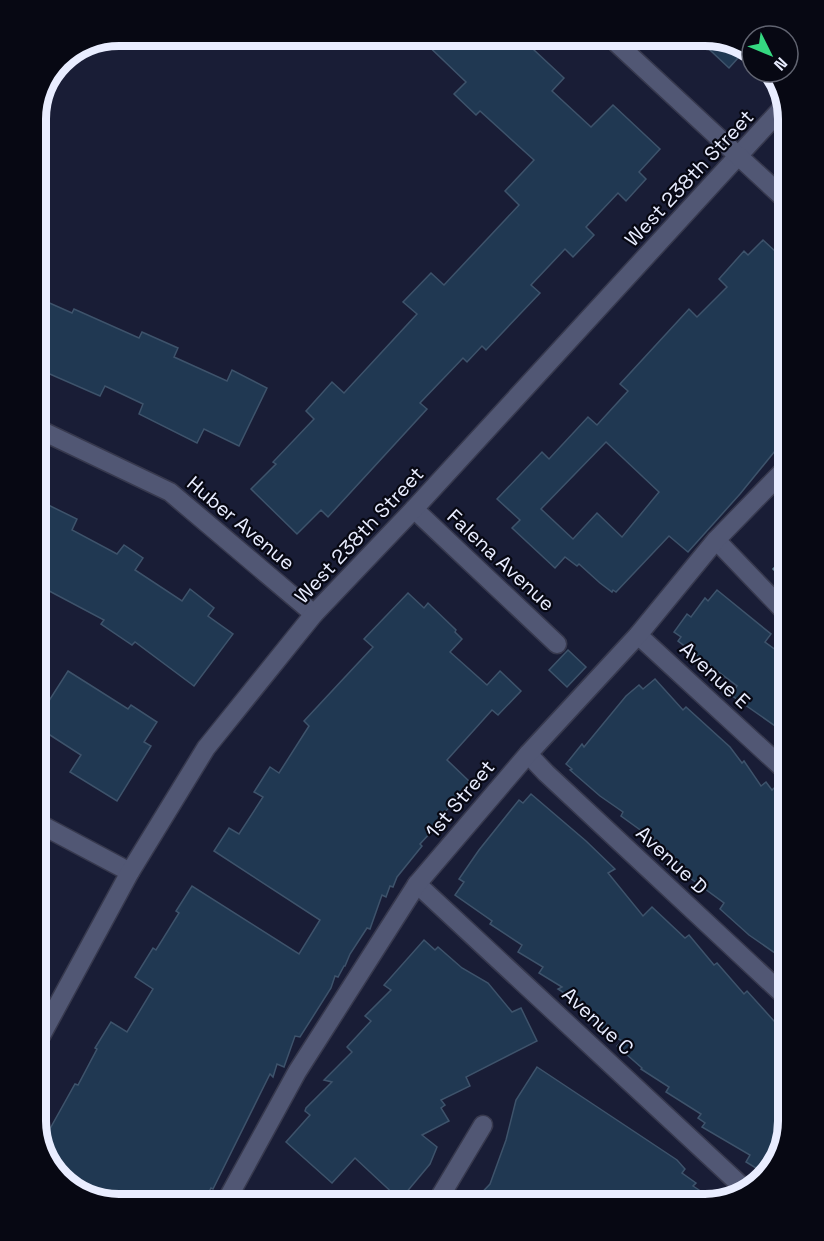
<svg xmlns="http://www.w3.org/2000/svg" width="824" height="1241" viewBox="0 0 824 1241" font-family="'Space Grotesk',sans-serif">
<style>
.water{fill:#234d5f;stroke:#5e7d8f;stroke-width:1.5}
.building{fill:#203852;stroke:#3e536b;stroke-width:1.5;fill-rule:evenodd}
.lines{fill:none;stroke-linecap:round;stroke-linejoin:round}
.street-casing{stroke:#37394e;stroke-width:21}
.secondary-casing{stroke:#37394e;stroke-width:21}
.street{stroke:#515774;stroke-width:18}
.secondary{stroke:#515774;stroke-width:18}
.labels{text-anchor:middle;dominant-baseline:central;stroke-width:4.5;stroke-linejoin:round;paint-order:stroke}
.street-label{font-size:20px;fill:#e9edff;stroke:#070813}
.rim{fill:none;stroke:#e9edff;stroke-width:8}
</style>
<rect width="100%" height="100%" fill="#191d36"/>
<polygon class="water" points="788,553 788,584 773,569"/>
<g class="building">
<polygon points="418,36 519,36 564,78 552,91 591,127 613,105 660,149 639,172 646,179 626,201 618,193 586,227 594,235 573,257 565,249 531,285 540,293 520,314 486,350 482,346 467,362 463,358 420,403 427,409 328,517 321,510 297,534 251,489 276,464 273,462 314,419 306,411 332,382 344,393 417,314 403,302 431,273 444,285 519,205 505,191 534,160 480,111 476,115 454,94 466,82"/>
<polygon points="695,36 710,36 747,48 729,68"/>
<path d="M763,240L788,263V440L778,453L775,451L740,494L688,552L669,536L616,592L613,590L612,592L600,583L579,564L577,566L565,557L555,568L512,528L520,520L497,499L542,452L549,459L588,417L597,425L628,391L620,384L689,309L697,317L727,287L719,279L744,251L748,255ZM606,442L659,492L622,537L597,513L573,539L541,509Z"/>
<polygon points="36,297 72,313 74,309 139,338 142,332 178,348 174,357 227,381 232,370 267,388 239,446 204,429 197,443 139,414 143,404 105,386 100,396 36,368"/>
<polygon points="36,499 77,519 72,530 117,554 124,545 143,558 135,570 182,601 190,589 214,608 208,616 233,634 194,686 135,642 132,645 101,624 104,620 36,584"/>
<polygon points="717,590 771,634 765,642 788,659 788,735 731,695 737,686 678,641 681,637 674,632 687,614 691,617 705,598 708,601"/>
<polygon points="408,593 424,608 428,603 456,630 455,632 462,639 450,652 487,685 500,671 521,691 498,715 492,710 447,760 470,782 468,783 470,785 443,814 446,816 420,844 422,846 397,877 393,887 390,886 386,897 382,895 370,929 367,928 350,954 345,966 344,966 338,977 335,976 331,988 300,1037 295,1036 284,1067 277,1064 273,1077 270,1074 213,1189 211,1188 202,1205 141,1205 103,1191 98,1200 78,1194 47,1163 42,1143 75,1084 78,1085 97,1049 95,1048 111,1022 127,1032 153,989 135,977 153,948 156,950 179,913 176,911 192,886 299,954 320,920 214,851 229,828 239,834 263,797 254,792 270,767 279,773 309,726 304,721 373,647 364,639"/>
<polygon points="568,650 586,667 567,687 549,670"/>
<polygon points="68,671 128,709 131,705 157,722 144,742 151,746 117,801 70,772 81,755 36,726 36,721"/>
<polygon points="655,679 683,710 686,707 730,747 742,763 744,761 761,786 766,782 772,790 774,788 788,805 788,962 749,935 720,909 724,903 682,872 685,868 668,855 670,854 661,845 621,816 623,812 600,796 570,770 572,769 566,764 582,744 584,747 626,696 639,685 643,689"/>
<polygon points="531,794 586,841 615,869 608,873 643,916 652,907 685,938 689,935 714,965 717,963 744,994 747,991 774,1021 776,1019 788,1034 788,1113 781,1124 787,1127 777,1163 766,1174 746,1162 750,1155 702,1127 705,1123 698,1118 701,1114 666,1092 669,1087 641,1069 642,1068 617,1046 622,1041 602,1029 603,1027 580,1012 584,1006 558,989 562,987 539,973 543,967 518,952 522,945 490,924 492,921 455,895 464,882 459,879 479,850 519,800 523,803"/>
<polygon points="424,940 435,950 438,947 462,968 488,983 512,1012 521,1008 537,1041 466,1077 470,1086 441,1100 445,1105 441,1108 449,1121 422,1135 437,1147 430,1164 400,1200 355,1158 332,1183 286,1142 310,1115 305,1111 306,1108 332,1082 324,1080 352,1052 347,1047 371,1021 365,1016 391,990 384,985"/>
<polygon points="537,1067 677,1160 685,1169 682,1173 696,1183 693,1186 717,1202 705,1205 470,1205 490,1184 506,1140 516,1100"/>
</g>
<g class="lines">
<g class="street-casing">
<g id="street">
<polyline points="36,428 170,492 314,614"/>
<polyline points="414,509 557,644"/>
<polyline points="716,540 788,615"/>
<polyline points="638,635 788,773"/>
<polyline points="528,754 546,773 788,999"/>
<polyline points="36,822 130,872"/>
<polyline points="417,884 748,1192"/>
<polyline points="36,1045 130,872 206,748 314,614 414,509 784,106"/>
<polyline points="224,1205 297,1072 417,884 528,754 638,635 716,540 788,466"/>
<polyline points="435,1205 483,1125"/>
</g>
</g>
<g class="secondary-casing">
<polyline id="secondary" points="609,36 788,202"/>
</g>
<use href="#street" class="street"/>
<use href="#secondary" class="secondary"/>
</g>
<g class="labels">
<g class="street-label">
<text transform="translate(689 178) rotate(-47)">West 238th Street</text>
<text transform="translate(241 523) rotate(40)">Huber Avenue</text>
<text transform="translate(359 535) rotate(-47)">West 238th Street</text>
<text transform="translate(501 560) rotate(43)">Falena Avenue</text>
<text transform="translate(715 675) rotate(43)">Avenue E</text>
<text transform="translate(460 799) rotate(-50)">1st Street</text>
<text transform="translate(672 860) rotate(43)">Avenue D</text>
<text transform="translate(598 1021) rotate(43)">Avenue C</text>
</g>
</g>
<path d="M0 0H824V1241H0ZM119 46H705A73 73 0 0 1 778 119V1121A73 73 0 0 1 705 1194H119A73 73 0 0 1 46 1121V119A73 73 0 0 1 119 46Z" fill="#070813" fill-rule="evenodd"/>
<path class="rim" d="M119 46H705A73 73 0 0 1 778 119V1121A73 73 0 0 1 705 1194H119A73 73 0 0 1 46 1121V119A73 73 0 0 1 119 46Z"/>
<g transform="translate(770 54) rotate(133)"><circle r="28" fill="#070813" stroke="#616471" stroke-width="1.5"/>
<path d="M0-4.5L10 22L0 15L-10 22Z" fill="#35d881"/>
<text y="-9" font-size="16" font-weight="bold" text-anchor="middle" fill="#e9edff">N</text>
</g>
</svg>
